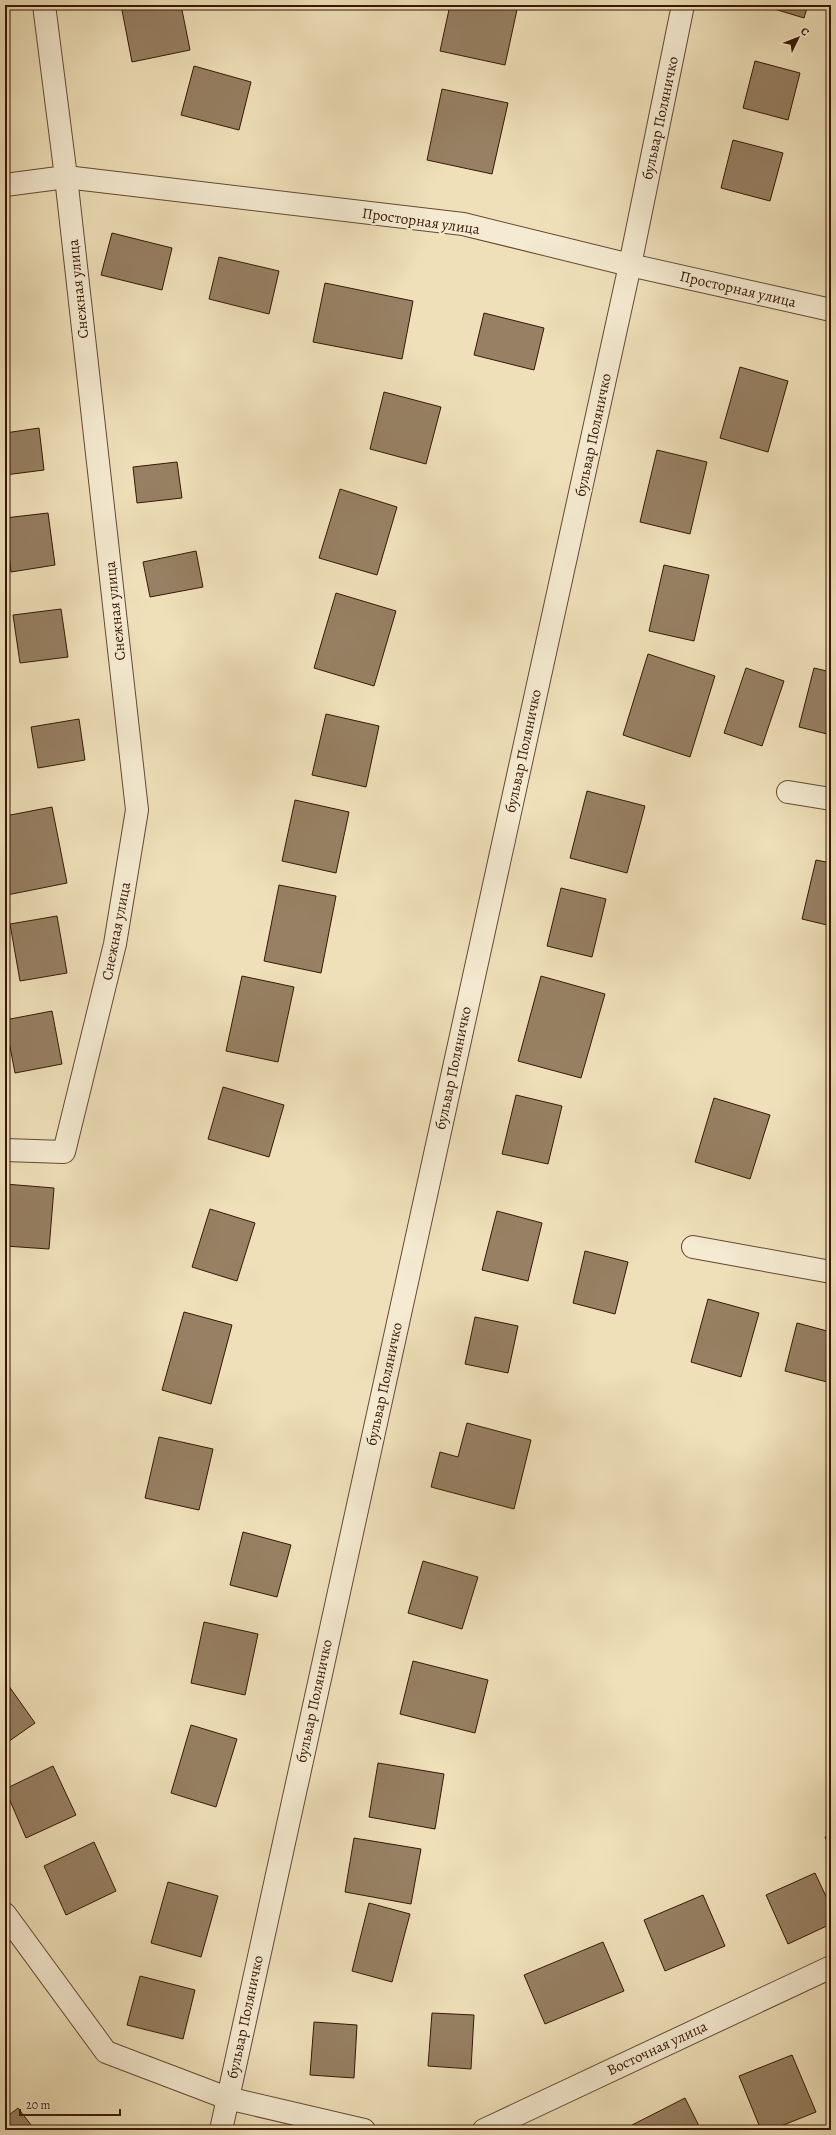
<svg xmlns="http://www.w3.org/2000/svg" width="836" height="2135" viewBox="0 0 836 2135" font-family="Alegreya,serif">
<style>
.building{fill:#978063;stroke:#371705}
.lines{fill:none;stroke-linecap:round;stroke-linejoin:round}
.minor-casing{stroke:#654932;stroke-width:24}
.minor{stroke:#f5ebd2;stroke-width:22}
.labels{text-anchor:middle;dominant-baseline:central;stroke-width:4;stroke-linejoin:round;paint-order:stroke}
.street-label{font-size:15px;fill:#371705;stroke:#f5ebd2}
</style>
<rect width="100%" height="100%" fill="#efe0b9"/>
<filter id="stains"><feTurbulence type="fractalNoise" baseFrequency=".005" numOctaves="4"/><feColorMatrix values="0 0 0 0 .2 0 0 0 0 .09 0 0 0 0 .02 0 0 0 .5 -.17"/></filter>
<radialGradient id="worn" r=".72"><stop offset=".6" stop-color="#630" stop-opacity="0"/><stop offset="1" stop-color="#630" stop-opacity=".3"/></radialGradient>
<g class="building">
<polygon points="121,5 181,5 190,50 132,62"/>
<polygon points="450,5 518,5 505,65 440,51"/>
<polygon points="761,5 808,5 804,18"/>
<polygon points="755,61 800,73 788,120 743,108"/>
<polygon points="194,66 251,82 239,130 181,115"/>
<polygon points="442,89 508,103 492,174 427,160"/>
<polygon points="733,140 783,153 770,201 721,188"/>
<polygon points="112,233 172,248 162,290 101,275"/>
<polygon points="219,257 279,271 269,314 209,299"/>
<polygon points="5,273 9,297 5,298"/>
<polygon points="325,283 413,301 402,359 313,342"/>
<polygon points="484,313 544,328 534,370 474,355"/>
<polygon points="740,367 788,381 768,452 720,438"/>
<polygon points="384,392 441,407 426,464 370,449"/>
<polygon points="39,428 44,470 5,475 5,433"/>
<polygon points="657,450 707,462 690,534 640,522"/>
<polygon points="177,462 182,498 137,503 133,467"/>
<polygon points="340,489 397,507 377,575 319,558"/>
<polygon points="48,513 55,565 11,572 5,518"/>
<polygon points="196,551 203,587 150,597 143,562"/>
<polygon points="664,565 709,575 694,641 649,631"/>
<polygon points="336,593 396,611 374,686 314,668"/>
<polygon points="61,609 68,657 20,663 13,615"/>
<polygon points="648,654 715,676 690,757 623,735"/>
<polygon points="746,668 784,681 762,746 724,733"/>
<polygon points="814,668 831,672 831,735 799,727"/>
<polygon points="326,714 379,726 366,787 312,775"/>
<polygon points="79,719 85,760 38,768 31,727"/>
<polygon points="587,791 645,806 627,873 570,858"/>
<polygon points="295,800 349,812 336,873 282,861"/>
<polygon points="52,807 67,883 7,895 5,886 5,816"/>
<polygon points="816,860 831,863 831,926 802,919"/>
<polygon points="279,885 336,896 321,973 264,961"/>
<polygon points="561,888 606,899 592,957 547,946"/>
<polygon points="57,916 67,973 20,981 10,924"/>
<polygon points="242,976 294,987 278,1062 226,1051"/>
<polygon points="541,976 605,994 581,1078 518,1061"/>
<polygon points="52,1011 62,1064 15,1073 5,1020"/>
<polygon points="223,1087 284,1105 269,1157 208,1139"/>
<polygon points="516,1095 562,1106 548,1164 502,1154"/>
<polygon points="714,1098 770,1115 750,1179 695,1162"/>
<polygon points="5,1184 54,1188 49,1249 5,1246"/>
<polygon points="210,1209 255,1223 237,1281 192,1267"/>
<polygon points="497,1211 542,1223 528,1281 482,1270"/>
<polygon points="585,1251 628,1262 615,1314 573,1303"/>
<polygon points="708,1299 759,1313 741,1377 691,1362"/>
<polygon points="184,1312 232,1325 211,1404 162,1390"/>
<polygon points="475,1317 518,1326 508,1373 465,1364"/>
<polygon points="797,1323 831,1332 831,1383 785,1371"/>
<polygon points="467,1423 531,1440 514,1509 431,1487 440,1452 458,1457"/>
<polygon points="159,1437 213,1449 199,1510 145,1498"/>
<polygon points="243,1532 291,1545 277,1597 230,1585"/>
<polygon points="423,1561 478,1577 462,1629 408,1613"/>
<polygon points="204,1622 258,1634 245,1695 191,1683"/>
<polygon points="413,1661 488,1680 475,1733 400,1714"/>
<polygon points="6,1682 35,1723 5,1744 5,1683"/>
<polygon points="191,1725 237,1739 216,1807 171,1793"/>
<polygon points="378,1763 444,1774 435,1829 369,1817"/>
<polygon points="53,1766 76,1815 26,1838 5,1789"/>
<polygon points="831,1834 831,1849 825,1837"/>
<polygon points="354,1838 421,1849 411,1904 345,1892"/>
<polygon points="94,1842 116,1891 66,1915 44,1866"/>
<polygon points="815,1873 831,1907 831,1924 788,1944 766,1895"/>
<polygon points="168,1882 218,1896 201,1957 151,1943"/>
<polygon points="703,1895 725,1946 665,1971 644,1920"/>
<polygon points="369,1903 410,1914 392,1982 352,1971"/>
<polygon points="603,1942 624,1991 545,2024 524,1975"/>
<polygon points="140,1976 195,1990 183,2039 127,2025"/>
<polygon points="432,2013 474,2015 471,2069 428,2066"/>
<polygon points="314,2022 357,2025 354,2078 310,2075"/>
<polygon points="792,2055 816,2112 771,2130 761,2130 739,2076"/>
<polygon points="685,2098 701,2130 634,2130 632,2125"/>
<polygon points="18,2108 35,2130 5,2130 5,2118"/>
</g>
<g class="lines">
<g class="minor-casing">
<g id="minor">
<polyline points="5,185 66,177 463,224 630,265 831,310"/>
<polyline points="788,792 831,799"/>
<polyline points="5,1150 64,1152 115,944 137,810 66,177 44,5"/>
<polyline points="693,1247 831,1272"/>
<polyline points="5,1914 106,2052 227,2098 364,2130"/>
<polyline points="221,2130 630,265 683,5"/>
<polyline points="484,2130 831,1967"/>
</g>
</g>
<use href="#minor" class="minor"/>
</g>
<g class="labels">
<g class="street-label">
<text transform="translate(660 118) rotate(-78)">бульвар Поляничко</text>
<text transform="translate(421 221) rotate(8)">Просторная улица</text>
<text transform="translate(78 289) rotate(-96)">Снежная улица</text>
<text transform="translate(738 289) rotate(13)">Просторная улица</text>
<text transform="translate(593 435) rotate(-78)">бульвар Поляничко</text>
<text transform="translate(115 611) rotate(-96)">Снежная улица</text>
<text transform="translate(523 751) rotate(-78)">бульвар Поляничко</text>
<text transform="translate(116 931) rotate(-79)">Снежная улица</text>
<text transform="translate(453 1068) rotate(-78)">бульвар Поляничко</text>
<text transform="translate(384 1384) rotate(-78)">бульвар Поляничко</text>
<text transform="translate(314 1701) rotate(-78)">бульвар Поляничко</text>
<text transform="translate(245 2017) rotate(-78)">бульвар Поляничко</text>
<text transform="translate(657 2048) rotate(-25)">Восточная улица</text>
</g>
</g>
<rect width="836" height="2135" fill="none" stroke="#efe0b9" stroke-width="20"/>
<rect x="6" y="6" width="824" height="2123" fill="none" stroke="#371705" stroke-width="2"/>
<rect x="10" y="10" width="816" height="2115" fill="none" stroke="#371705"/>
<g transform="translate(798 38) rotate(47)" stroke="#f5ebd2" stroke-width="3" paint-order="stroke">
<path d="M0-3L7 15L0 10L-7 15Z" fill="#371705"/>
<text y="-6" font-size="11" font-weight="bold" text-anchor="middle" fill="#371705">С</text>
</g>
<path d="M20 2109v6h100v-6" fill="none" stroke="#371705" stroke-width="2"/>
<text x="26" y="2109" font-size="12" fill="#371705" stroke="#f5ebd2" stroke-width="3" paint-order="stroke">20 m</text>
<rect width="100%" height="100%" filter="url(#stains)"/>
<rect width="100%" height="100%" fill="url(#worn)"/>
</svg>
